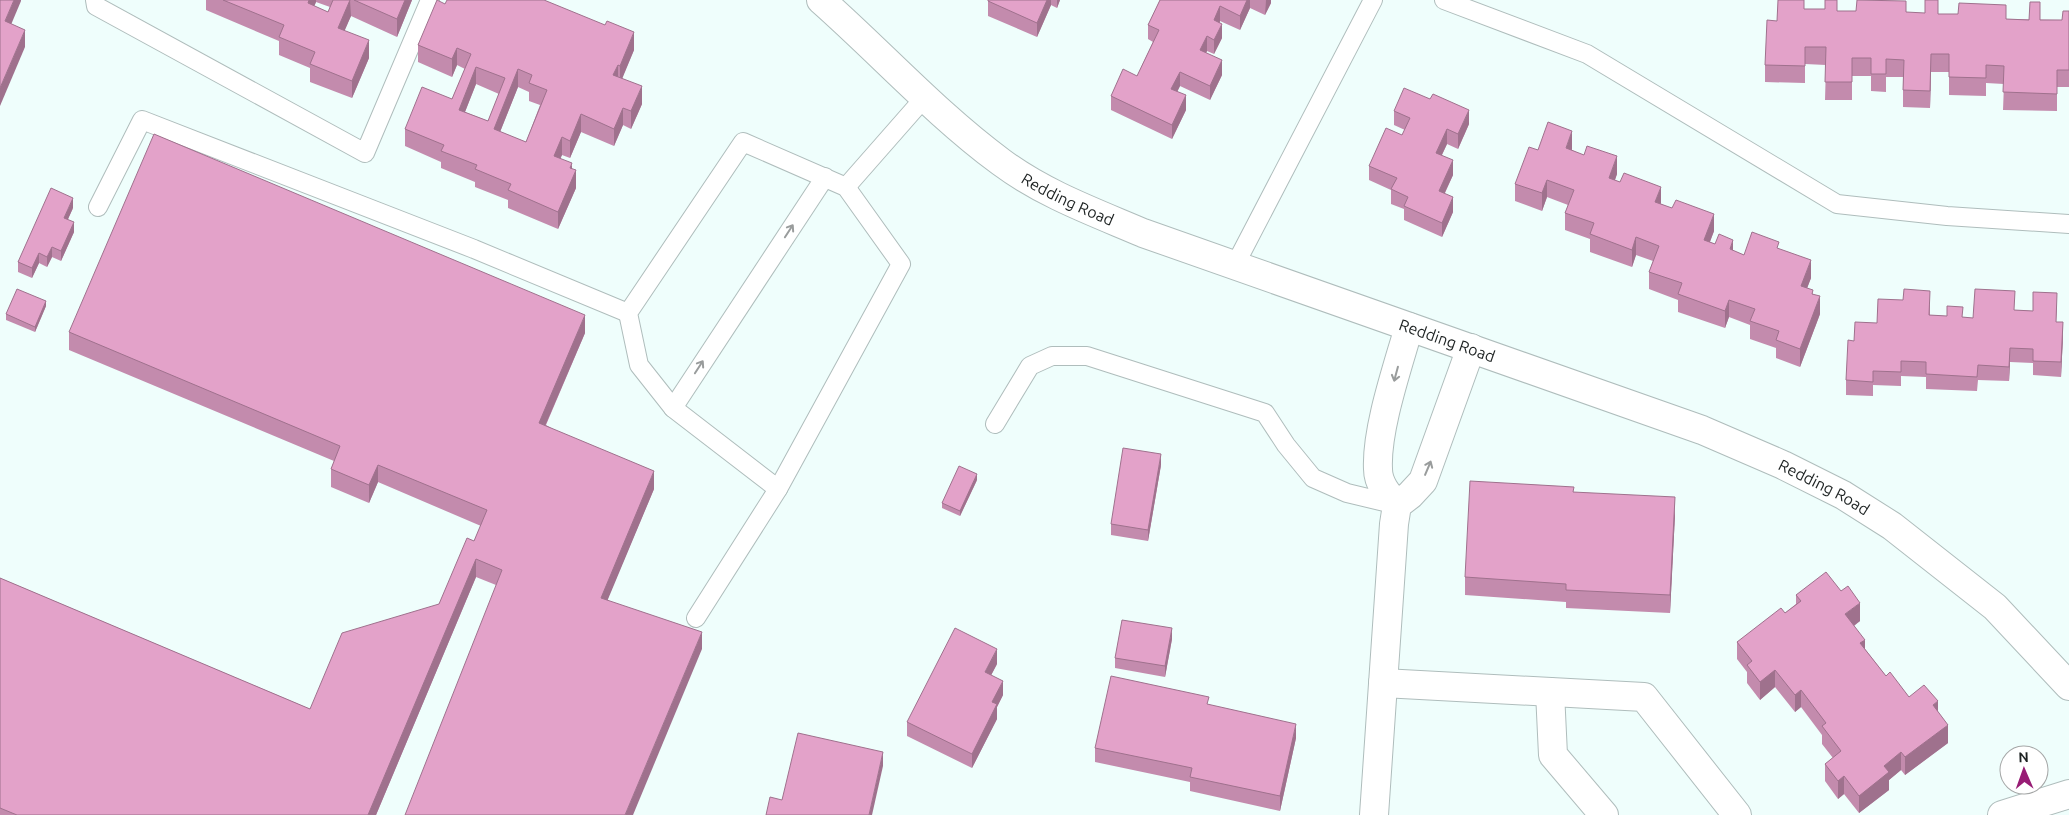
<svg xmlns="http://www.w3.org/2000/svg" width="2069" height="815" viewBox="0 0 2069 815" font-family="Ubuntu,sans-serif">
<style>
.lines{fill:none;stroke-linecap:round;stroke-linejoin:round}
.service-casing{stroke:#afbdbc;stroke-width:20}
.minor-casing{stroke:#afbdbc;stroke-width:30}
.tertiary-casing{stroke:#afbdbc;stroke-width:30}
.service{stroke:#fff;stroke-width:18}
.minor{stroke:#fff;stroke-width:28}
.tertiary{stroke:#fff;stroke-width:28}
.wall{fill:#c38bad;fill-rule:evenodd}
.shaded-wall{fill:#9f718d}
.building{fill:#e3a2c9;stroke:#9f718d;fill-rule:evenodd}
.oneway{stroke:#999c9c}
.labels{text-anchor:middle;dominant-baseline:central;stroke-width:4;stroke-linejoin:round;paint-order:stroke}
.street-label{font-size:16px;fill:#1d2222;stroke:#fff}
</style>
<rect width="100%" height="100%" fill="#effefc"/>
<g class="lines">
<g class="service-casing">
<g id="service">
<polyline points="95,0 96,6 365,153 430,0"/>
<polyline points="1444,0 1587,54 1837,204 1947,216 2069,224"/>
<polygon points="743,142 846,187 901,264 778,489 673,408 639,365 628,313"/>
<polyline points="846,187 925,97"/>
<polyline points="98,207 142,120 474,249 628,313"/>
<polyline points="1235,265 1373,0"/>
<polyline points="673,408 825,177"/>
<polyline points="995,424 1030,366 1052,356 1087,356 1265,413 1286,445 1313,478 1347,493 1397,505"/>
<polyline points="696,618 778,489"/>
</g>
</g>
<g class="minor-casing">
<g id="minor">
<path d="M1397,505C1388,495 1378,484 1378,469C1376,429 1398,366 1409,327"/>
<polyline points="1383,683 1644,697 1737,815"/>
<polyline points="1550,692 1553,755 1604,815"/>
<polyline points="1374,815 1394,524 1397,505 1410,495 1423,481 1471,348"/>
<polyline points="2002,815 2069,794"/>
</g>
</g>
<g class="tertiary-casing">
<g id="tertiary">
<path id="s1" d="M821,0C881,53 936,114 1001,162C1044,194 1094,212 1143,233L1702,430L1783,465L1843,495L1892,526L1995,607L2069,686"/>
</g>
</g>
<use href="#service" class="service"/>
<use href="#minor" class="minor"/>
<use href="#tertiary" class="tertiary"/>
</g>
<g class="wall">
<path d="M206,0H412L397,37L351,16L344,31L369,58L352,98L310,82V68L279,55V41L206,10ZM316,2L330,7L328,12L314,6Z"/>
<polygon points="988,0 1060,0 1057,8 1051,5 1037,37 988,16"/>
<polygon points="1160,0 1271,0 1271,3 1265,15 1250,8 1240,30 1220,21 1220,22 1222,38 1214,54 1207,51 1206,53 1222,75 1210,100 1180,86 1177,92 1186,110 1172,139 1111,110 1111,96 1137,76 1153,42 1148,39 1148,25"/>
<path d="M445,4L634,50L622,78L642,104L631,129L623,125L614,146L581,132L570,158L562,155L560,158L572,168L576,188L558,229L508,208V200L475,187V182L441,168V162L405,146V129L452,99L465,69L457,65L452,77L418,62V45ZM476,84L499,94L488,121L465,112ZM518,87L529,92V101L540,105L526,142L500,132Z"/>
<polygon points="1804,9 1837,11 1938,14 2006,19 2062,20 2069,11 2069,87 2057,87 2057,111 2003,110 2004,84 1986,83 1986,96 1949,95 1949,72 1931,72 1930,108 1903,107 1903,77 1886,77 1886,92 1871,91 1871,76 1852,76 1852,100 1825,100 1826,65 1805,64 1805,83 1765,82 1765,65 1777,21"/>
<polygon points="1394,111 1469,124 1458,149 1447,144 1442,155 1453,175 1445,193 1453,212 1442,237 1404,220 1404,209 1391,204 1391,190 1369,180 1369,166 1402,135 1405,130 1394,125"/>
<polygon points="1572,149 1572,150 1617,174 1615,180 1714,231 1710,242 1744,255 1779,249 1811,278 1807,288 1813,294 1820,314 1800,367 1776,358 1776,348 1750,339 1750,325 1729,317 1725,328 1678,312 1678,300 1649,289 1649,272 1653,261 1636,255 1632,267 1590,252 1590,239 1565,230 1565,213 1568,205 1547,197 1542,211 1515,201 1515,184 1538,150"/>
<polygon points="73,208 68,219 74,232 61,261 52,257 47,267 39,263 32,278 18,272 18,262"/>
<polygon points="1930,305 1930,315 1973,318 2015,310 2033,311 2057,307 2056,322 2063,336 2061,377 2033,375 2033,363 2010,362 2009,381 1978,380 1977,391 1926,389 1926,377 1901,376 1901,386 1873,385 1873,396 1846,395 1846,380 1854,341 1877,323"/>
<polygon points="46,306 35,332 6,320 6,314"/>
<polygon points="69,332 585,333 546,425 654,489 607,600 702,649 496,585 476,577 376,815 0,815 0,578 310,709 439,604 474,541 481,526 378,482 369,503 331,487 331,469 334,461 69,350"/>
<polygon points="1161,465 1148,541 1111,535 1111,524"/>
<polygon points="977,480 960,516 942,508 942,503"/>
<polygon points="1574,492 1675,515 1670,613 1566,608 1566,602 1465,595 1465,577"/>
<polygon points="1796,595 1860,621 1854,626 1865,649 1886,676 1909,697 1938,712 1948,743 1905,775 1901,770 1889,780 1889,790 1859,813 1844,794 1838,799 1825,781 1825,764 1833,758 1822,744 1822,735 1801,707 1795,712 1775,687 1760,700 1747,683 1747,672 1737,659 1737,642 1785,613 1796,604"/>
<polygon points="1172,639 1165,677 1115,668 1115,658"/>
<polygon points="997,664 991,675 1003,695 997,707 997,719 972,768 907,736 907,722"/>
<polygon points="1209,705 1296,738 1280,811 1190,791 1190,782 1095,762 1095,748"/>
</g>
<g class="shaded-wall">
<polygon points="14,0 21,0 21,1 5,39 5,21"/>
<polygon points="309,0 316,0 316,2 308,21 308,3"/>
<polygon points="350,0 351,16 338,46 338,28"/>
<polygon points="405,0 412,0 397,37 397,19"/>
<polygon points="1047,0 1051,0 1051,5 1037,37 1037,23"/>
<polygon points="1057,0 1060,0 1057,8"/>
<polygon points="1247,0 1250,0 1250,8 1240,30 1240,16"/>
<polygon points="1266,0 1271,0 1271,3 1265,15"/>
<polygon points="1220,6 1220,21 1214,34 1214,20"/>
<polygon points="1222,24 1222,38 1214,54 1214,40"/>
<polygon points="25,30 25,47 0,106 0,88"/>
<polygon points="634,32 634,50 620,84 620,66"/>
<polygon points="1207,36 1207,51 1200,65 1200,50"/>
<polygon points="369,40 369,58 352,98 352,81"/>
<polygon points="457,48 457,65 452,77 452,59"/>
<polygon points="1931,54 1931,72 1930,108 1930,91"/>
<polygon points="1222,60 1222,75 1210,100 1210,86"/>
<polygon points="618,65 618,83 613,75"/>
<polygon points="476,67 476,84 459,127 459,110"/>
<polygon points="518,69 518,87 494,147 494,129"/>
<polygon points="1180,72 1180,86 1171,104 1171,89"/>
<polygon points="642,86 642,104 631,129 631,111"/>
<polygon points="1186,95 1186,110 1172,139 1172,125"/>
<polygon points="623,108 623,125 614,146 614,129"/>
<polygon points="1469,110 1469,124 1458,149 1458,134"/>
<polygon points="581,114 581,132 570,158 570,141"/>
<polygon points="1447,129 1447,144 1436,167 1436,153"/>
<polygon points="1572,131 1572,149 1566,166 1566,148"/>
<polygon points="562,137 562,155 554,174 554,156"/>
<polygon points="1617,156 1617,174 1609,196 1609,178"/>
<polygon points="1453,160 1453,175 1439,205 1439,191"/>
<polygon points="572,163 572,179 576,170 576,188 558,229 558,212"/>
<polygon points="1547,180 1547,197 1542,211 1542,193"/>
<polygon points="1661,187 1661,204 1655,202"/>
<polygon points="1453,197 1453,212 1442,237 1442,223"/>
<polygon points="73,198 73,208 64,228 64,218"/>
<polygon points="1714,214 1714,231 1704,257 1704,240"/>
<polygon points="74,222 74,232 61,261 61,251"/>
<polygon points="1636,237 1636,255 1632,267 1632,250"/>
<polygon points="1733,240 1733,258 1730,249"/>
<polygon points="52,247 52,257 47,267 47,257"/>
<polygon points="39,253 39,263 32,278 32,268"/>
<polygon points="1811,260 1811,278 1801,304 1801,286"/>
<polygon points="1820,296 1820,314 1800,367 1800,349"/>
<polygon points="1729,300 1729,317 1725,328 1725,311"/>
<polygon points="46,301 46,306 35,332 35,327"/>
<polygon points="585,315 585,333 539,440 539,423"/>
<polygon points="2063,322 2063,336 2061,377 2061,362"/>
<polygon points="2010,348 2010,362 2009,381 2009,367"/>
<polygon points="1161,454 1161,465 1148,541 1148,530"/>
<polygon points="378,465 378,482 369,503 369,485"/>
<polygon points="654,471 654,489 601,616 601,598"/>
<polygon points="977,474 977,480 960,516 960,511"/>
<polygon points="1675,497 1675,515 1670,613 1670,595"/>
<polygon points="476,559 476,577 376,815 368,815"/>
<polygon points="1860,603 1860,621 1845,632 1845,614"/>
<polygon points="1172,628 1172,639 1165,677 1165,666"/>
<polygon points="702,632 702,649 633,815 625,815"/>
<polygon points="1865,640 1865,657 1860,643"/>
<polygon points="997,649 997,664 985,687 985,672"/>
<polygon points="1775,670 1775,687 1760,700 1760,682"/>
<polygon points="1003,681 1003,695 997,707 997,719 972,768 972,754 992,702"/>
<polygon points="1801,690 1801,707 1795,712 1795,695"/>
<polygon points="1938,701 1938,719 1933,705"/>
<polygon points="1296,724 1296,738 1280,811 1280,796"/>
<polygon points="1948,725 1948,743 1905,775 1905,757"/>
<polygon points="883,752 883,766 872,815 869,815"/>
<polygon points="1901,752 1901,770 1889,780 1889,790 1859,813 1859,796 1884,766"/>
<polygon points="1844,776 1844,794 1838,799 1838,781"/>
</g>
<g class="building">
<polygon points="0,0 14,0 5,21 25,30 0,88"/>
<polygon points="223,0 309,0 308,3 328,12 333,0 350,0 338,28 369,40 352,81 310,64 315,52 279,37 284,25"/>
<polygon points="354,0 405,0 397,19"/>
<path d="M437,0L445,4L447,0H544L605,25L607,21L634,32L620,66L618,65L613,75L642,86L631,111L623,108L614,129L581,114L570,141L562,137L554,156L572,163L570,168L576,170L558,212L508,190L511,184L475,169L477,165L441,151L444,145L405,129L422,87L452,99L471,54L457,48L452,59L418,45ZM476,67L505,78L488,121L459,110ZM518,69L532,75L529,83L547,90L526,142L494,129Z"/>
<polygon points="988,0 1047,0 1037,23 988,1"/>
<polygon points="1160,0 1247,0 1240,16 1220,6 1214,20 1222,24 1214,40 1207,36 1200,50 1222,60 1210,86 1180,72 1171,89 1186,95 1172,125 1111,96 1123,69 1137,76 1159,30 1148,25"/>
<polygon points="1778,0 1804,0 1804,9 1825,9 1825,0 1837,0 1837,11 1856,11 1857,0 1906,1 1906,12 1925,13 1925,0 1938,0 1938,14 1958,14 1959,3 2006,5 2006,19 2029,20 2030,2 2040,2 2040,20 2062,20 2063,11 2069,11 2069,70 2057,70 2057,94 2003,92 2004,66 1986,65 1986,78 1949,77 1949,54 1931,54 1930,91 1903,90 1904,60 1886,59 1886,74 1871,74 1871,58 1852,58 1852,82 1825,82 1826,47 1805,47 1805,66 1765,65 1767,20 1777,21"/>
<polygon points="1404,88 1430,99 1433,94 1469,110 1458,134 1447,129 1436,153 1453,160 1439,191 1453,197 1442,223 1404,206 1408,197 1391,189 1397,178 1369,166 1386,128 1402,135 1410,118 1394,111"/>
<polygon points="1548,122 1572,131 1566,148 1584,155 1587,146 1617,156 1609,178 1620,182 1624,173 1661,187 1655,202 1672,208 1676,200 1714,214 1704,240 1715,244 1719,234 1733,240 1730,249 1744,255 1752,232 1779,242 1777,248 1811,260 1801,286 1813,290 1812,294 1820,296 1800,349 1776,340 1779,331 1750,321 1755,309 1729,300 1725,311 1678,294 1682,283 1649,272 1659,246 1636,237 1632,250 1590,234 1594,223 1565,213 1574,190 1547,180 1542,193 1515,184 1529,147 1538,150"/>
<polygon points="154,134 585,315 539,423 654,471 601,598 702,632 625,815 405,815 502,570 476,559 368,815 17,815 0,808 0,578 310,709 342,633 439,604 467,538 474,541 487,510 378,465 369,485 331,469 340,446 69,332"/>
<polygon points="51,188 73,198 64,218 74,222 61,251 52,247 47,257 39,253 32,268 18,262"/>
<polygon points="17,289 46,301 35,327 6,314"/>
<polygon points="1904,289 1930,291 1929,315 1947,316 1947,306 1963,307 1962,317 1973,318 1975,289 2015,291 2014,310 2033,311 2033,292 2057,293 2056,322 2063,322 2061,362 2033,361 2033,349 2010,348 2009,367 1978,365 1977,377 1926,374 1926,362 1901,361 1901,372 1873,371 1873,382 1846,380 1848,340 1854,341 1855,322 1877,323 1878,299 1903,300"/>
<polygon points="1123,448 1161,454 1148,530 1111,524"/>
<polygon points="959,466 977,474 960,511 942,503"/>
<polygon points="1470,481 1574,487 1573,492 1675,497 1670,595 1566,590 1566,584 1465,577"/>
<polygon points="1826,572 1841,591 1848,586 1860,603 1845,614 1865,640 1860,643 1886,676 1890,672 1909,697 1924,685 1938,701 1933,705 1948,725 1905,757 1901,752 1884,766 1889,772 1859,796 1844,776 1838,781 1825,764 1841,751 1822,726 1826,723 1801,690 1795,695 1775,670 1760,682 1747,665 1752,661 1737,642 1781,608 1785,613 1801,601 1796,595"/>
<polygon points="1122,620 1172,628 1165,666 1115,658"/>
<polygon points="955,628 997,649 985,672 1003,681 992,702 997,704 972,754 907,722"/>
<polygon points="1111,676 1209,697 1207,704 1296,724 1280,796 1190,777 1192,768 1095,748"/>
<polygon points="798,733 883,752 869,815 766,815 770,797 782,800"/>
</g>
<defs><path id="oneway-shaft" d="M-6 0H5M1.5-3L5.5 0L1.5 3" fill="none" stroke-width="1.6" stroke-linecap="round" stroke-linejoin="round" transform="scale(1.25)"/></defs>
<g class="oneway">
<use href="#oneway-shaft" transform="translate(789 231) rotate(-57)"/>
<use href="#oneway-shaft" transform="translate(699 367) rotate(-57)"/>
<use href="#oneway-shaft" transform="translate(1396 374) rotate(105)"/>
<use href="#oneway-shaft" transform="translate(1428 468) rotate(-67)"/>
</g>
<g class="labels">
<g class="street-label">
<text stroke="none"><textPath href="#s1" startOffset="319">Redding Road</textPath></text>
<text stroke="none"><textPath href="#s1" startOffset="724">Redding Road</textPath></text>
<text stroke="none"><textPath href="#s1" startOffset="1129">Redding Road</textPath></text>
</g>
</g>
<g transform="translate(2024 770) rotate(358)"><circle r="24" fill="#ffffff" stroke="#a5a7a7"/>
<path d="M0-4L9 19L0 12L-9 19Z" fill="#981c75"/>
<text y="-8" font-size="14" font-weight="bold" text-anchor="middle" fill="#1d2222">N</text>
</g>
</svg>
